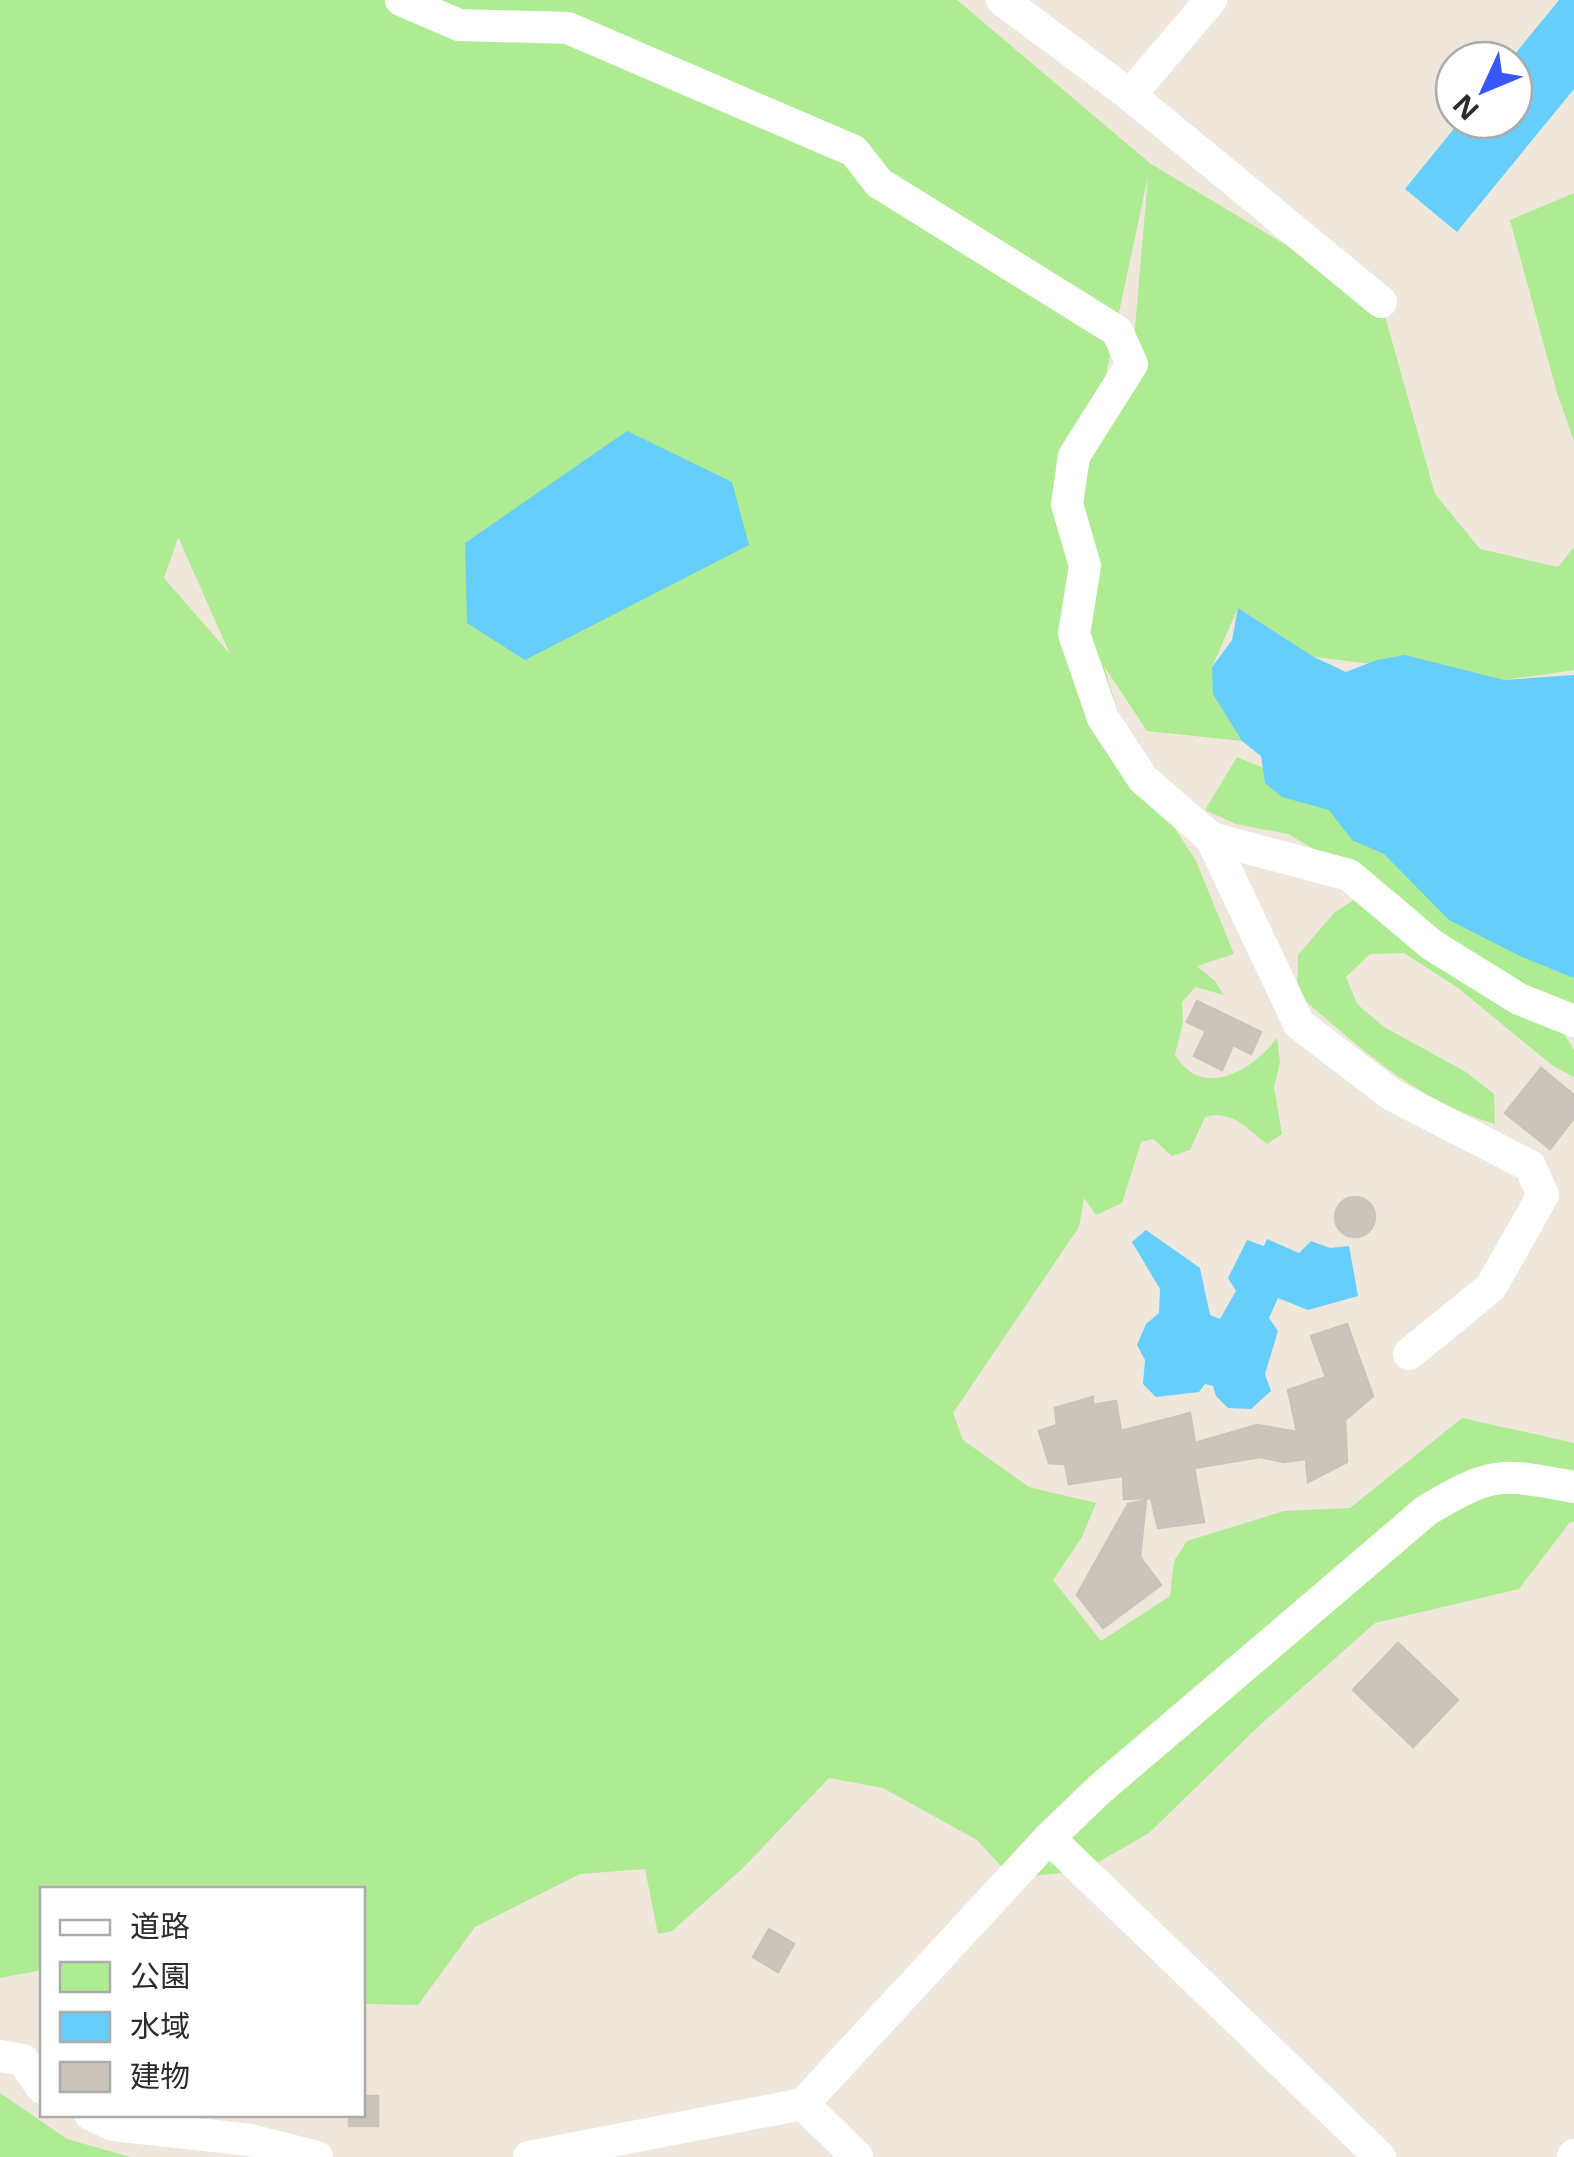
<svg xmlns="http://www.w3.org/2000/svg" width="1574" height="2157" viewBox="0 0 1574 2157" font-family="'Open Sans','Noto Sans JP',sans-serif">
<style>
.green{fill:#aeeb93;fill-rule:evenodd}
.water{fill:#65cefb}
.building{fill:#cac4bc;stroke:#cbc4b6;stroke-width:2.5}
.lines{fill:none;stroke-linecap:round;stroke-linejoin:round}
.minor{stroke:#fff;stroke-width:32}
</style>
<rect width="100%" height="100%" fill="#efe7dc"/>
<g class="green">
<path d="M0,0H957L1151,164L1381,302L1435,494L1480,549L1558,567L1574,547V670L1504,680L1314,657L1238,608L1212,667L1242,741L1147,731L1104,666L1134,765L1196,861L1234,954L1197,966L1215,981L1224,995L1195,987L1182,1002L1183,1022L1175,1055C1202,1100 1252,1071 1277,1038L1280,1062L1274,1087L1282,1134L1267,1144C1248,1129 1231,1109 1205,1117L1190,1150L1172,1156L1153,1139L1141,1142L1122,1203L1096,1215L1084,1198L1079,1227L953,1413L963,1440L1029,1487L1096,1503L1082,1537L1053,1580L1101,1641L1170,1596L1174,1561L1187,1541L1284,1511L1350,1508L1462,1418L1574,1443V1522H1570L1519,1589L1375,1623L1260,1725L1149,1833L1083,1871L1012,1878L977,1840L883,1788L829,1778L742,1869L672,1931L658,1934L645,1869L580,1874L475,1927L418,2005L363,2004L362,1890H42V1970L0,1978ZM1148,176L1132,364L1101,418L1107,369ZM178,538L179,539L230,654L164,578Z"/>
<polygon points="1574,193 1574,441 1557,393 1510,220"/>
<path d="M1237,757L1338,799L1574,945V1022L1563,1032L1574,1050V1077L1553,1066L1458,988L1404,953L1370,954L1346,977L1357,1004L1384,1027L1466,1072L1494,1094L1495,1124C1413,1099 1361,1048 1297,994L1298,955L1334,913L1376,885L1288,834L1236,824L1205,810Z"/>
<polygon points="0,2093 67,2139 130,2157 0,2157"/>
</g>
<g class="water">
<polygon points="1559,0 1574,0 1574,89 1457,232 1405,189 1461,120 1514,120 1514,60 1510,60"/>
<polygon points="627,431 732,482 749,545 525,660 467,623 465,543"/>
<polygon points="1238,608 1314,657 1346,672 1377,660 1405,655 1504,680 1574,675 1574,978 1522,957 1449,920 1384,854 1352,840 1329,810 1282,797 1265,783 1261,756 1242,741 1213,694 1212,667 1232,640"/>
<polygon points="1146,1230 1200,1268 1210,1315 1220,1319 1236,1291 1228,1278 1247,1240 1264,1246 1267,1239 1299,1253 1311,1241 1330,1248 1349,1246 1358,1296 1308,1310 1278,1298 1269,1318 1278,1331 1265,1374 1271,1391 1251,1409 1228,1408 1216,1396 1213,1386 1205,1384 1199,1392 1156,1397 1143,1384 1145,1360 1137,1345 1146,1324 1159,1313 1160,1289 1132,1242"/>
</g>
<g class="building">
<polygon points="1197,1001 1261,1032 1251,1054 1233,1045 1222,1070 1194,1056 1206,1031 1187,1022"/>
<polygon points="1541,1068 1574,1095 1574,1118 1550,1149 1505,1113"/>
<circle cx="1355" cy="1217" r="20"/>
<polygon points="1347,1324 1373,1396 1345,1420 1347,1462 1308,1482 1306,1459 1284,1462 1260,1457 1194,1468 1204,1522 1158,1528 1151,1498 1124,1499 1123,1476 1069,1484 1065,1464 1049,1463 1039,1431 1057,1425 1055,1408 1093,1397 1093,1405 1116,1401 1121,1431 1190,1413 1195,1443 1257,1425 1297,1432 1288,1390 1326,1377 1311,1336"/>
<polygon points="1146,1500 1140,1557 1161,1585 1103,1628 1077,1595 1128,1504"/>
<polygon points="1398,1643 1458,1700 1413,1747 1353,1690"/>
<polygon points="769,1929 794,1944 778,1972 753,1957"/>
<polygon points="362,2096 378,2096 378,2126 349,2126 349,2114 362,2114"/>
</g>
<g class="lines">
<g class="minor">
<polyline points="401,0 459,25 568,28 854,151 879,183 1117,331 1132,364 1074,456 1067,504 1085,566 1074,634 1103,718 1143,779 1211,838 1349,875 1432,945 1519,999 1574,1021"/>
<polyline points="1002,0 1130,95 1381,302"/>
<polyline points="1130,95 1211,0"/>
<polyline points="1211,838 1299,1024 1392,1095 1530,1166 1543,1195 1491,1287 1409,1354"/>
<polyline points="1049,1838 1380,2157"/>
<polyline points="0,2056 23,2060 42,2088"/>
<polyline points="803,2104 857,2157"/>
<polyline points="90,2114 113,2125 250,2140 317,2157"/>
<path d="M529,2157L803,2104L1049,1838L1100,1789L1427,1510C1493,1471 1500,1473 1574,1487"/>
<polyline points="1573,2157 1574,2155"/>
</g>
</g>
<rect x="40" y="1887" width="325" height="230" fill="#ffffff" stroke="#ababab" stroke-width="2.5"/>
<rect x="60" y="1920" width="50" height="15" fill="#ffffff" stroke="#ababab" stroke-width="2.5"/>
<text x="130" y="1937" font-size="30" fill="#2c2c2c">道路</text>
<rect x="60" y="1962" width="50" height="30" fill="#aeeb93" stroke="#ababab" stroke-width="2.5"/>
<text x="130" y="1987" font-size="30" fill="#2c2c2c">公園</text>
<rect x="60" y="2012" width="50" height="30" fill="#65cefb" stroke="#ababab" stroke-width="2.5"/>
<text x="130" y="2037" font-size="30" fill="#2c2c2c">水域</text>
<rect x="60" y="2062" width="50" height="30" fill="#cac4bc" stroke="#ababab" stroke-width="2.5"/>
<text x="130" y="2087" font-size="30" fill="#2c2c2c">建物</text>
<g transform="translate(1484 90) rotate(226)"><circle r="48" fill="#ffffff" stroke="#ababab" stroke-width="2.5"/>
<path d="M0-8L18 38L0 25L-18 38Z" fill="#3957ff"/>
<text y="-15" font-size="28" font-weight="bold" text-anchor="middle" fill="#2c2c2c">N</text>
</g>
</svg>
